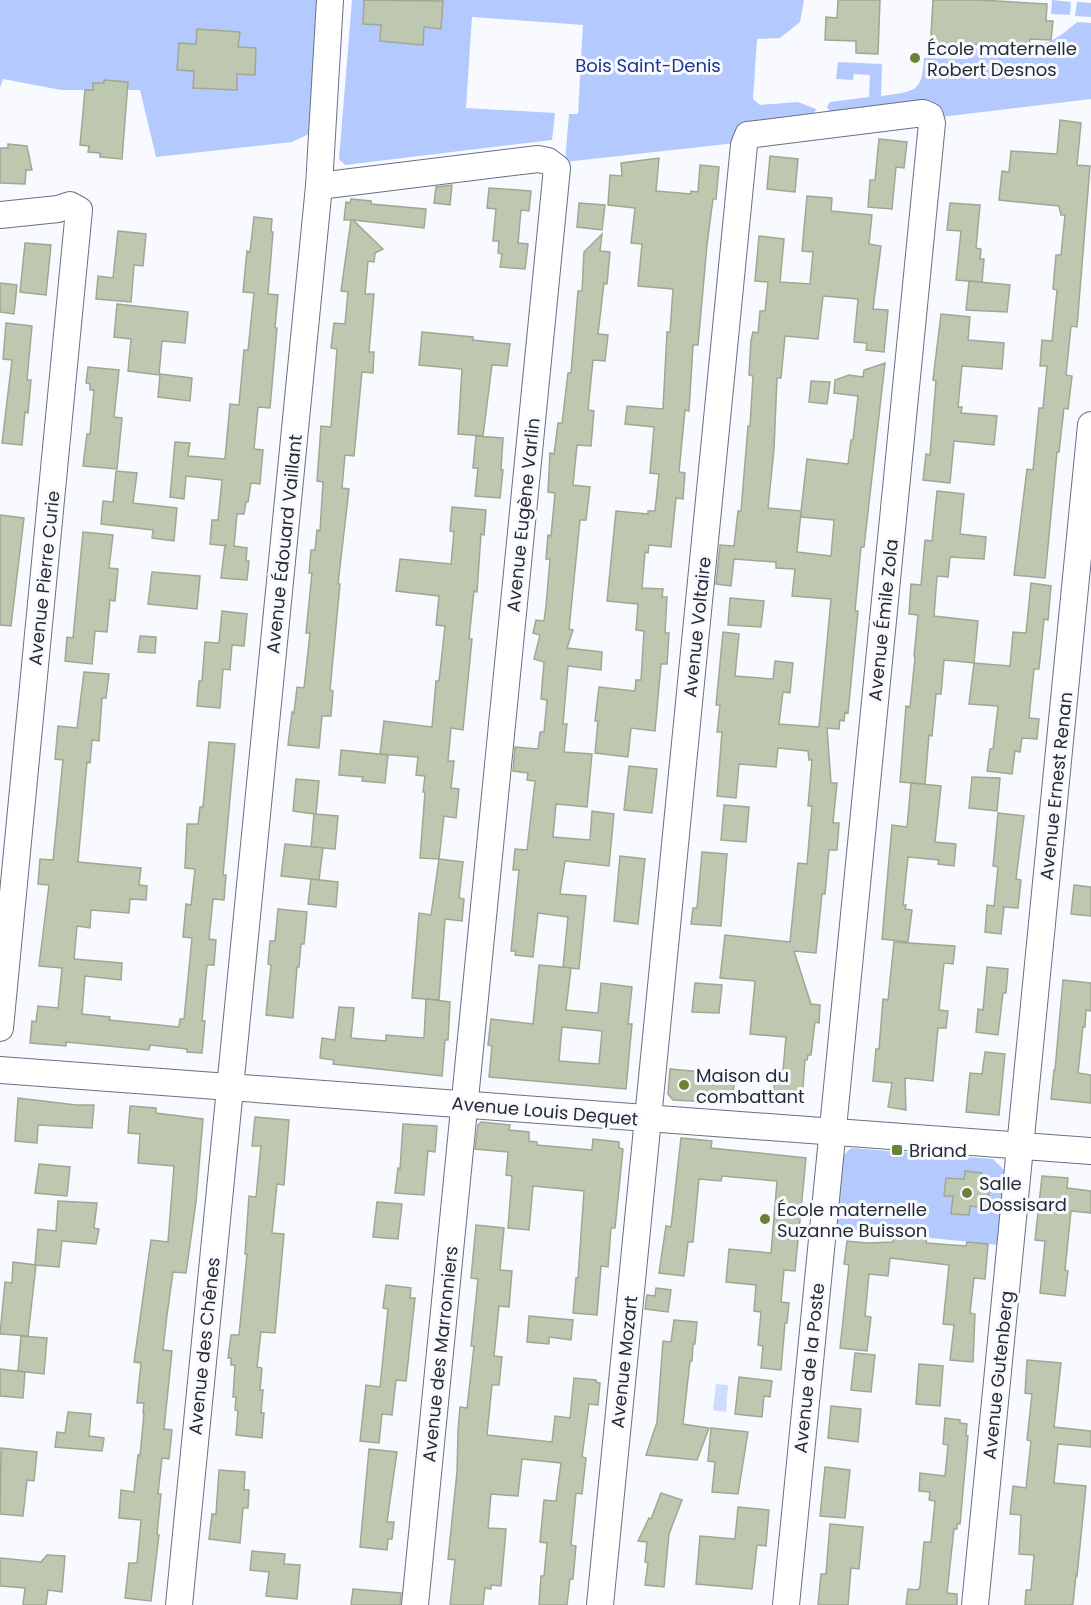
<svg xmlns="http://www.w3.org/2000/svg" width="1091" height="1605" viewBox="0 0 1091 1605" font-family="Poppins,sans-serif">
<style>
.green{fill:#b4cafe}
.water{fill:#cedcfd}
.building{fill:#bec7b0;stroke:#9fa892;stroke-width:1.5;fill-rule:evenodd}
.lines{fill:none;stroke-linecap:round;stroke-linejoin:round}
.minor-casing{stroke:#687084;stroke-width:28}
.minor{stroke:#fff;stroke-width:26}
.poi-dot{fill:#698235;stroke:#f8faff;stroke-width:2}
.labels{text-anchor:middle;dominant-baseline:central;stroke-width:6;stroke-linejoin:round;paint-order:stroke}
.poi-label{font-size:18px;fill:#272b33;stroke:#f8faff;text-anchor:start}
.park-label{font-size:18px;fill:#1b348c;stroke:#f8faff}
.street-label{font-size:18px;fill:#272b33;stroke:#f8faff}
</style>
<rect width="100%" height="100%" fill="#f8faff"/>
<g class="green">
<polygon points="0,0 319,0 309,134 292,142 156,157 140,90 61,90 3,79 0,88"/>
<polygon points="352,0 804,0 800,22 780,38 757,39 753,99 760,105 798,102 816,109 812,119 736,143 565,162 569,114 578,114 583,25 472,17 466,108 555,113 552,140 345,165 339,159"/>
<polygon points="1052,0 1071,2 1070,15 1051,14"/>
<polygon points="1077,2 1091,3 1091,17 1075,16"/>
<path d="M1077,22L1091,23V99L941,117L833,116L827,107L830,102L869,97L870,75L854,74L853,80L836,79L838,62L882,64L881,96C914,91 922,94 924,58L968,59L969,48C1014,50 1042,55 1077,22Z"/>
<polygon points="851,1148 993,1159 1006,1172 998,1245 835,1228 843,1156"/>
</g>
<polygon class="water" points="716,1384 728,1385 726,1412 713,1410"/>
<g class="building">
<polygon points="364,0 443,1 441,29 424,27 423,45 380,41 381,25 363,24"/>
<polygon points="838,0 880,0 878,54 856,53 856,41 825,40 826,17 837,18"/>
<polygon points="933,0 980,0 1047,4 1046,21 1053,21 1051,40 1030,39 1029,45 1012,43 1011,48 952,42 952,51 930,52"/>
<polygon points="197,29 240,32 238,47 256,48 255,75 237,74 237,90 193,88 194,71 177,70 179,43 196,44"/>
<polygon points="104,80 128,82 122,159 100,157 100,153 88,152 89,146 80,145 85,90 93,90 93,83 104,83"/>
<polygon points="1060,120 1081,123 1077,165 1090,166 1077,327 1071,326 1066,375 1072,376 1068,409 1064,408 1059,452 1057,452 1045,578 1014,575 1027,469 1033,470 1039,408 1043,408 1047,366 1040,366 1042,340 1052,341 1057,290 1053,289 1056,255 1061,255 1065,215 1061,215 1059,206 999,200 1002,171 1009,172 1011,151 1057,154"/>
<polygon points="879,139 907,142 904,168 896,167 892,209 868,207 870,180 875,180"/>
<polygon points="8,144 27,146 32,170 26,170 25,184 0,183 0,148 8,148"/>
<polygon points="770,156 798,159 795,192 767,189"/>
<polygon points="659,158 656,191 691,194 691,191 698,192 700,165 719,167 716,199 713,199 707,245 698,345 693,345 689,411 685,410 679,472 685,473 683,499 676,498 671,547 649,545 648,553 645,552 642,588 663,589 662,597 667,597 665,633 669,633 667,664 661,664 655,731 631,728 628,757 595,753 598,721 595,721 599,687 635,691 636,680 641,680 644,631 636,630 638,604 607,601 616,511 648,514 648,511 655,511 659,474 650,473 654,427 625,424 627,406 663,409 667,332 670,332 673,289 638,286 642,244 631,243 635,208 608,205 610,175 622,176 621,163"/>
<polygon points="452,185 450,205 434,203 436,187"/>
<polygon points="489,188 531,191 529,211 521,210 518,243 528,244 525,269 500,267 502,254 498,253 499,241 493,241 496,209 487,208"/>
<path d="M807,196L832,198L831,211L872,215L869,244L881,246L873,309L888,310L884,352L866,350L867,343L854,342L858,299L823,296L818,339L785,336L781,378H777L774,449L768,508L801,511L807,459L848,464L851,440H853L858,396L834,393L835,380L849,375L863,377L864,370L885,363L864,547H861L855,611H858L848,713L845,712L844,721L840,720L839,729L827,728L831,783H837L833,823H839L837,850H829L825,894H822L816,953L794,951L811,1004L820,1005L819,1023L815,1022L811,1055H808L807,1060H805L802,1099L773,1096L776,1069L783,1070L786,1037L750,1034L755,981L720,978L725,935L790,942L798,863L807,864L812,806H808L812,760H809L808,751L778,748L776,767L739,764L736,798L717,796L722,732H717L720,705H716L723,632L739,634L735,676L773,679L775,661L793,663L790,693L783,692L779,724L819,727L831,599L792,596L795,569L776,568V562L734,559L731,586L716,584L720,545L734,546L738,511H741L748,426H750L753,376L749,375L751,340L753,332L758,333L760,311H765L768,282L755,281L759,236L784,239L780,282L810,284L813,252L802,251ZM801,512V517L834,520L831,556L797,552Z"/>
<polygon points="351,199 371,201 371,204 426,209 424,228 353,220 383,249 375,253 374,262 368,261 365,294 374,294 369,352 374,352 373,373 362,372 354,456 345,455 342,488 349,489 338,584 340,584 330,690 333,691 331,716 322,716 319,748 288,745 292,712 294,713 297,687 304,688 310,633 306,633 312,573 309,573 311,550 315,550 317,530 320,531 323,482 317,481 321,426 331,427 337,349 331,348 334,323 345,324 348,292 341,291 351,220 344,220 346,202 350,203"/>
<polygon points="579,203 605,205 602,230 577,227"/>
<polygon points="950,203 980,205 976,248 981,249 980,259 984,259 982,282 956,280 961,231 947,230"/>
<polygon points="254,217 272,219 271,232 273,232 268,294 278,295 275,328 277,328 270,408 258,407 254,449 263,450 260,484 251,483 248,502 246,502 244,514 237,514 234,546 247,548 246,561 249,561 247,580 221,578 225,545 227,546 210,544 212,520 218,520 222,480 186,476 184,499 170,497 175,442 190,443 188,456 225,459 230,404 239,405 244,350 248,350 254,293 243,292 247,251 250,252"/>
<polygon points="118,231 146,234 143,266 134,265 131,302 96,299 98,276 113,278"/>
<polygon points="602,234 600,251 610,252 607,284 604,283 598,334 608,335 605,361 593,360 588,410 594,411 591,446 577,445 573,485 590,487 586,520 580,520 569,629 573,630 567,648 602,652 601,670 568,666 563,724 567,724 564,752 592,754 587,807 556,804 553,837 590,840 592,811 614,814 609,866 565,861 560,894 586,896 579,969 563,967 568,917 538,913 533,957 515,955 516,951 511,951 519,870 513,870 515,849 527,850 535,781 527,780 528,773 513,771 515,747 538,749 540,732 544,732 547,700 541,699 544,662 534,659 540,635 533,633 536,620 544,621 546,606 550,559 546,559 548,535 551,536 555,493 548,492 550,453 554,454 558,423 562,423 568,373 571,373 578,291 582,291 584,252"/>
<polygon points="25,243 51,245 46,295 20,292"/>
<polygon points="969,281 1010,285 1007,312 966,310"/>
<polygon points="0,283 17,285 14,314 0,312"/>
<polygon points="117,304 188,312 185,343 162,341 159,375 128,371 131,339 114,337"/>
<polygon points="941,314 970,317 968,340 1004,343 1002,369 962,366 958,407 962,407 961,413 997,416 994,445 954,441 950,483 923,480 926,454 930,455 936,381 933,380"/>
<polygon points="6,323 32,326 27,380 31,380 28,413 25,412 22,445 2,443 12,360 3,359"/>
<polygon points="422,332 473,337 473,340 510,344 507,366 492,365 483,436 458,434 462,369 419,365"/>
<polygon points="88,367 119,370 114,417 122,418 117,469 83,466 87,434 90,434 94,390 90,390 90,384 86,383"/>
<polygon points="160,374 192,378 190,401 158,397"/>
<polygon points="811,381 830,382 827,404 809,402"/>
<polygon points="476,436 503,438 501,470 503,470 500,498 475,496 478,468 473,468"/>
<polygon points="116,471 137,473 133,503 177,508 174,541 152,538 153,530 101,524 103,501 113,502"/>
<polygon points="937,491 964,494 960,534 986,537 984,559 950,557 948,577 937,576 934,616 978,621 974,663 944,660 941,694 936,694 932,736 929,735 925,784 900,782 906,706 910,707 915,657 914,656 918,615 909,614 911,584 921,585 925,540 932,541"/>
<polygon points="452,507 486,510 484,535 481,534 477,592 474,591 469,639 472,639 463,730 451,728 448,761 454,761 451,788 459,789 456,818 444,816 439,859 420,858 425,792 423,792 425,776 416,775 418,757 380,754 384,721 432,727 436,681 439,681 445,626 436,625 439,596 396,591 400,559 451,564 454,532 450,531"/>
<polygon points="0,515 24,518 11,626 0,625"/>
<polygon points="83,532 113,535 109,568 118,569 115,601 110,600 107,632 95,631 92,664 65,661 67,637 73,638"/>
<polygon points="152,572 200,576 197,609 148,604"/>
<polygon points="1031,583 1051,586 1048,620 1044,619 1039,669 1034,669 1029,718 1039,719 1037,739 1022,738 1020,752 1015,751 1012,774 987,771 990,749 993,749 998,706 969,704 974,663 1010,666 1013,632 1026,633"/>
<polygon points="730,598 764,601 761,627 728,625"/>
<polygon points="222,611 247,614 244,646 232,645 230,670 223,669 220,708 197,706 199,681 202,681 205,642 219,643"/>
<polygon points="140,636 156,637 155,653 138,652"/>
<polygon points="84,672 109,674 106,698 102,698 99,741 92,740 90,763 87,762 78,862 141,868 139,885 147,886 146,900 130,899 129,913 91,910 90,928 77,926 74,959 122,963 121,980 85,976 82,1014 110,1017 109,1020 179,1027 180,1019 184,1019 192,938 183,937 186,904 191,905 195,869 185,868 187,824 198,824 200,807 203,807 209,742 235,744 223,875 226,875 224,900 213,899 209,939 216,940 214,965 207,965 202,1021 205,1021 202,1053 187,1052 187,1049 150,1045 149,1050 66,1042 66,1046 30,1043 32,1021 36,1022 38,1006 58,1008 62,968 39,966 49,885 38,884 40,859 53,860 63,760 55,759 58,726 77,728"/>
<polygon points="341,750 388,755 385,783 362,781 363,777 339,775"/>
<polygon points="629,766 657,769 652,813 624,810"/>
<polygon points="972,777 1000,778 997,811 969,808"/>
<polygon points="296,779 319,781 316,814 338,816 335,849 311,847 314,814 293,811"/>
<polygon points="911,783 941,786 935,842 956,844 954,866 938,864 939,860 908,857 903,905 906,905 905,909 912,910 908,942 882,939 892,825 907,827"/>
<polygon points="724,805 749,807 746,842 721,840"/>
<polygon points="998,813 1024,816 1016,879 1021,880 1018,908 1002,907 1004,907 1001,934 985,932 987,905 994,906 998,867 993,866"/>
<polygon points="285,844 323,848 319,880 281,876"/>
<polygon points="702,852 727,854 721,926 691,924 693,908 697,908"/>
<polygon points="620,856 645,859 638,924 614,921"/>
<polygon points="439,859 463,862 459,898 464,899 462,921 445,919 439,1000 412,998 419,913 431,915"/>
<polygon points="311,879 338,882 336,907 308,904"/>
<polygon points="1074,885 1091,887 1091,916 1071,914"/>
<polygon points="278,909 307,912 304,944 301,944 299,967 297,967 293,1018 266,1015 271,965 268,964 270,941 275,941"/>
<polygon points="894,942 955,946 953,964 944,963 939,1010 948,1011 946,1028 938,1028 933,1081 905,1078 906,1110 888,1107 892,1083 873,1081 876,1049 879,1049 883,999 888,1000"/>
<path d="M539,965L571,968L566,1010L598,1013L601,983L632,987L628,1024H632L626,1089L489,1077L492,1046L488,1045L491,1019L533,1024ZM562,1027L602,1031L599,1064L559,1061Z"/>
<polygon points="987,967 1008,969 1006,993 1003,993 998,1035 976,1032 978,1009 983,1010"/>
<polygon points="1063,980 1091,983 1091,1011 1086,1010 1085,1027 1083,1027 1078,1073 1091,1075 1091,1103 1051,1099 1054,1070 1055,1070"/>
<polygon points="695,983 722,985 719,1013 692,1012"/>
<polygon points="426,999 450,1002 448,1040 445,1040 442,1076 333,1064 334,1060 320,1058 322,1038 335,1040 339,1007 354,1008 351,1038 386,1041 386,1035 424,1038"/>
<polygon points="985,1052 1005,1054 999,1115 966,1112 970,1073 982,1074"/>
<polygon points="670,1069 735,1075 732,1103 673,1100 668,1094"/>
<polygon points="18,1098 76,1105 94,1105 92,1128 38,1125 37,1143 15,1141"/>
<polygon points="130,1106 156,1108 156,1113 203,1119 196,1202 186,1273 173,1272 167,1315 163,1350 172,1351 164,1429 172,1430 169,1459 162,1458 158,1494 161,1494 157,1534 159,1535 151,1601 125,1598 129,1563 137,1563 141,1520 119,1518 121,1490 134,1492 138,1455 140,1456 144,1413 143,1413 144,1403 137,1403 141,1363 134,1362 151,1240 168,1242 174,1166 138,1163 140,1134 128,1133"/>
<polygon points="255,1117 289,1120 284,1185 277,1184 272,1233 284,1234 275,1333 261,1332 257,1367 262,1368 260,1390 263,1390 261,1413 264,1413 262,1438 236,1435 238,1411 235,1410 236,1397 233,1397 235,1365 231,1365 231,1358 228,1358 231,1335 239,1335 247,1254 245,1254 249,1196 256,1197 261,1146 252,1146"/>
<polygon points="481,1122 510,1125 509,1130 529,1132 529,1141 537,1142 537,1145 592,1150 593,1139 619,1142 619,1148 623,1149 615,1228 611,1228 608,1267 601,1266 597,1315 573,1313 576,1278 578,1278 584,1191 533,1186 529,1230 508,1228 512,1176 506,1175 508,1152 475,1149 478,1125"/>
<polygon points="403,1124 437,1126 435,1152 428,1151 424,1195 395,1193 398,1168 400,1169"/>
<polygon points="681,1138 712,1141 711,1148 806,1158 795,1271 784,1270 781,1302 789,1303 787,1323 785,1323 781,1370 761,1368 763,1346 758,1345 761,1312 754,1311 756,1285 726,1282 729,1249 771,1253 777,1181 722,1176 721,1181 699,1179 693,1242 688,1242 684,1276 659,1273 666,1226 671,1227"/>
<polygon points="39,1164 70,1167 67,1196 35,1193"/>
<polygon points="965,1171 982,1173 981,1189 989,1190 987,1208 970,1206 969,1215 951,1214 953,1196 944,1196 946,1178 964,1179"/>
<polygon points="1042,1176 1068,1178 1067,1188 1091,1191 1091,1213 1071,1211 1065,1270 1068,1271 1065,1296 1040,1293 1045,1241 1035,1240"/>
<polygon points="58,1201 97,1203 94,1228 99,1229 96,1244 62,1241 59,1267 35,1265 38,1229 56,1231"/>
<polygon points="377,1202 402,1204 398,1239 373,1237"/>
<polygon points="476,1225 504,1228 500,1270 512,1271 509,1307 499,1306 494,1356 502,1357 499,1385 492,1385 487,1435 552,1442 555,1416 570,1418 574,1378 596,1380 596,1382 600,1383 598,1405 589,1404 582,1457 586,1458 582,1494 576,1493 571,1545 576,1546 573,1579 570,1579 567,1605 539,1605 541,1576 544,1576 547,1543 540,1542 544,1500 556,1501 561,1463 522,1459 518,1496 491,1494 488,1528 506,1529 501,1586 491,1585 491,1589 485,1588 483,1605 450,1605 455,1560 448,1559 457,1472 458,1431 460,1407 467,1408 474,1346 471,1346 478,1279 471,1278"/>
<polygon points="893,1234 927,1237 926,1243 966,1246 967,1242 988,1244 985,1279 974,1278 970,1313 975,1314 973,1362 950,1360 954,1325 943,1324 949,1265 890,1258 888,1276 869,1274 865,1316 871,1317 867,1351 840,1348 849,1265 844,1264 847,1241 867,1243 893,1242"/>
<polygon points="13,1262 36,1265 28,1336 0,1334 5,1282 12,1283"/>
<polygon points="386,1285 411,1288 410,1298 415,1298 406,1381 396,1380 392,1415 382,1414 379,1443 360,1441 366,1385 380,1387 388,1309 383,1308"/>
<polygon points="656,1288 671,1290 668,1312 645,1309 647,1295 655,1296"/>
<polygon points="529,1316 573,1320 571,1340 549,1337 549,1344 527,1342"/>
<polygon points="674,1320 697,1322 695,1344 693,1344 692,1361 690,1361 683,1424 709,1428 697,1460 646,1455 657,1422 663,1341 671,1342"/>
<polygon points="21,1336 47,1338 44,1374 18,1371"/>
<polygon points="855,1353 875,1355 871,1392 851,1390"/>
<polygon points="1027,1360 1061,1363 1054,1427 1091,1431 1091,1447 1058,1444 1054,1483 1086,1486 1077,1576 1076,1575 1073,1604 1070,1605 1025,1605 1026,1590 1031,1590 1034,1555 1019,1554 1021,1515 1010,1514 1013,1486 1026,1488 1031,1441 1027,1440 1032,1394 1025,1393"/>
<polygon points="919,1364 943,1366 940,1406 916,1404"/>
<polygon points="0,1369 25,1372 23,1398 0,1396"/>
<polygon points="739,1377 772,1381 770,1397 764,1396 762,1417 735,1414"/>
<polygon points="831,1406 861,1409 858,1442 828,1438"/>
<polygon points="68,1412 91,1414 89,1436 104,1438 102,1451 55,1447 57,1432 65,1433"/>
<polygon points="945,1418 960,1420 960,1423 967,1424 966,1436 968,1436 960,1524 957,1524 957,1529 954,1529 947,1593 957,1594 957,1605 906,1605 908,1589 918,1590 920,1586 924,1542 931,1542 935,1501 929,1500 930,1492 919,1491 920,1473 945,1476 948,1445 943,1444"/>
<polygon points="711,1428 748,1432 738,1494 712,1492 715,1462 708,1461"/>
<polygon points="1,1448 37,1452 34,1481 27,1480 23,1516 0,1514"/>
<polygon points="369,1449 397,1452 387,1522 394,1522 392,1539 388,1539 387,1550 360,1547"/>
<polygon points="825,1467 850,1470 845,1518 820,1516"/>
<polygon points="219,1470 245,1472 244,1490 249,1490 248,1508 243,1508 240,1543 209,1539 212,1514 216,1514"/>
<polygon points="661,1493 682,1500 669,1534 664,1587 645,1585 648,1563 645,1562 647,1542 638,1541 649,1518 651,1519"/>
<polygon points="738,1507 769,1510 766,1546 757,1545 752,1589 696,1584 700,1536 735,1539"/>
<polygon points="830,1524 863,1527 859,1569 851,1568 848,1605 818,1605 821,1574 826,1574"/>
<polygon points="252,1551 285,1554 284,1564 300,1565 297,1599 266,1596 269,1572 250,1570"/>
<polygon points="47,1555 65,1556 62,1592 48,1590 46,1605 23,1605 25,1588 0,1586 0,1558 41,1562"/>
<polygon points="353,1589 401,1593 400,1605 351,1605"/>
</g>
<g class="lines">
<g class="minor-casing">
<g id="minor">
<polyline points="319,186 538,159 548,161 557,168 415,1605"/>
<polyline points="0,215 58,209 70,205 79,210 0,1028"/>
<polyline points="0,1070 1091,1151"/>
<polyline points="179,1605 319,186 330,0"/>
<polyline points="600,1605 744,145 748,135 923,113 930,116 932,123 786,1605"/>
<polyline points="975,1605 1091,425"/>
</g>
</g>
<use href="#minor" class="minor"/>
</g>
<g class="poi-dot">
<circle cx="915" cy="58" r="6"/>
<circle cx="684" cy="1085" r="6"/>
<rect x="891" y="1144" width="12" height="12" rx="3"/>
<circle cx="967" cy="1193" r="6"/>
<circle cx="765" cy="1219" r="6"/>
</g>
<g class="labels">
<g class="poi-label">
<text x="927" y="48">École maternelle<tspan x="927" dy="21">Robert Desnos</tspan></text>
<text x="696" y="1075">Maison du<tspan x="696" dy="21">combattant</tspan></text>
<text x="909" y="1150">Briand</text>
<text x="979" y="1183">Salle<tspan x="979" dy="21">Dossisard</tspan></text>
<text x="777" y="1209">École maternelle<tspan x="777" dy="21">Suzanne Buisson</tspan></text>
</g>
<g class="park-label">
<text x="648" y="65">Bois Saint-Denis</text>
</g>
<g class="street-label">
<text transform="translate(523 515) rotate(-84)">Avenue Eugène Varlin</text>
<text transform="translate(284 544) rotate(-84)">Avenue Édouard Vaillant</text>
<text transform="translate(44 578) rotate(-84)">Avenue Pierre Curie</text>
<text transform="translate(883 620) rotate(-84)">Avenue Émile Zola</text>
<text transform="translate(697 627) rotate(-84)">Avenue Voltaire</text>
<text transform="translate(1056 786) rotate(-84)">Avenue Ernest Renan</text>
<text transform="translate(545 1111) rotate(5)">Avenue Louis Dequet</text>
<text transform="translate(204 1346) rotate(-84)">Avenue des Chênes</text>
<text transform="translate(440 1354) rotate(-84)">Avenue des Marronniers</text>
<text transform="translate(624 1362) rotate(-84)">Avenue Mozart</text>
<text transform="translate(809 1368) rotate(-84)">Avenue de la Poste</text>
<text transform="translate(998 1375) rotate(-84)">Avenue Gutenberg</text>
</g>
</g>
</svg>
